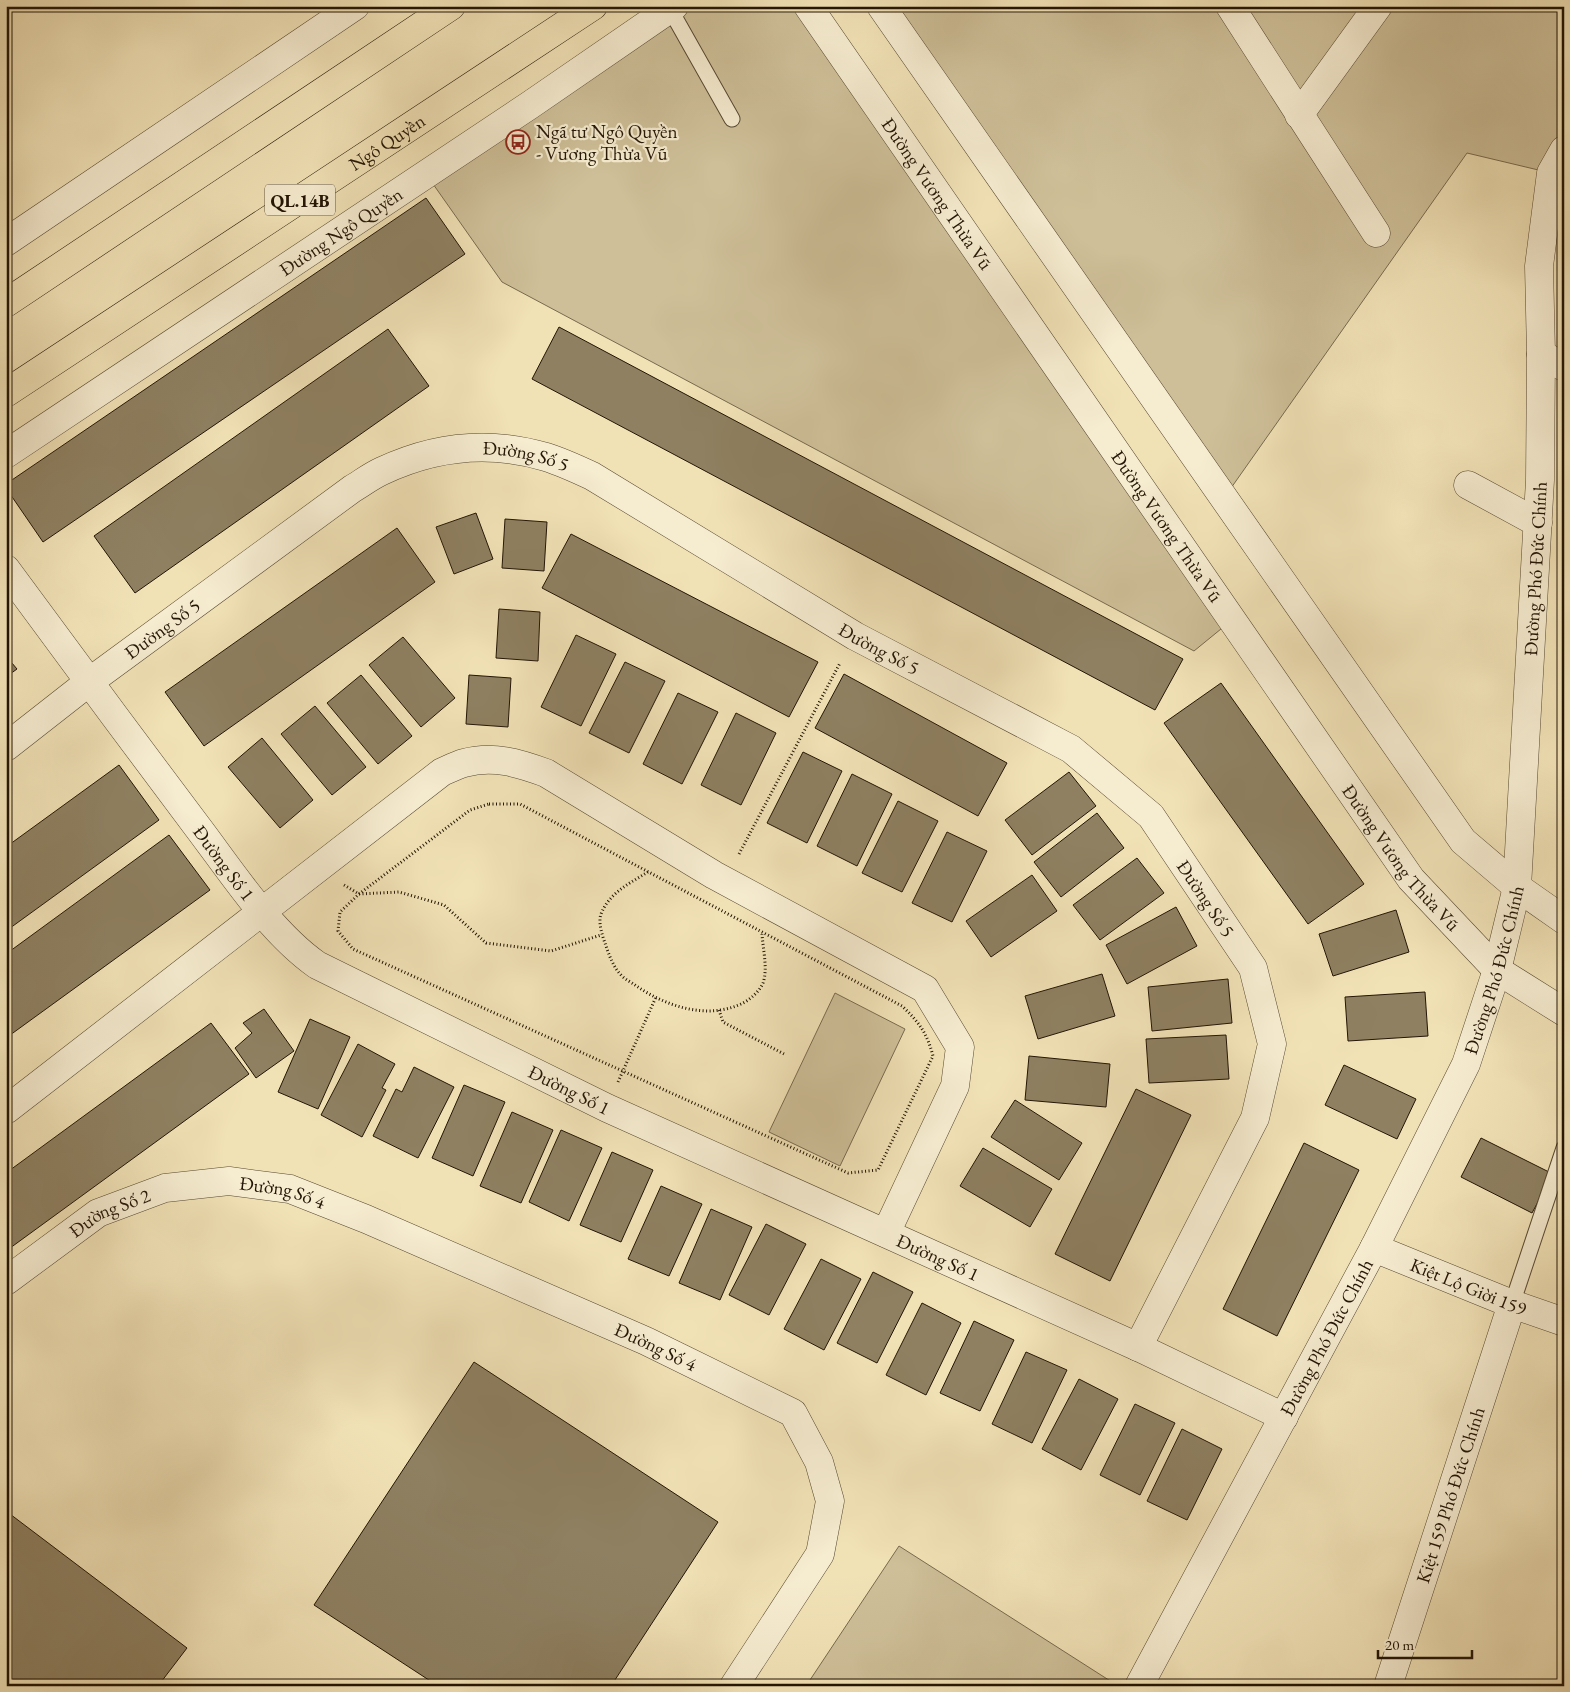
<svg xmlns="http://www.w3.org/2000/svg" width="1570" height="1692" viewBox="0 0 1570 1692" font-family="'EB Garamond',serif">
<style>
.green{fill:#cebf98;stroke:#786a4e}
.building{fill:#8e8061;stroke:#231505}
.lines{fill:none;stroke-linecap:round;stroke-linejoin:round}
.service-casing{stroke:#564831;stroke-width:17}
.minor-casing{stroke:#564831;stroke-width:29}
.tertiary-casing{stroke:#564831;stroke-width:29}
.trunk-casing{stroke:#231505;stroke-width:29}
.path{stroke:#231505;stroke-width:3;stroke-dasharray:1 2.5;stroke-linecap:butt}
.service{stroke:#f6ecd0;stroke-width:15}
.minor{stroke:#f6ecd0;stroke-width:28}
.tertiary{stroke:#f6ecd0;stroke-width:28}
.trunk{stroke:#f1e2b6;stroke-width:28}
.labels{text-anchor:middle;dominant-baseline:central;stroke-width:4.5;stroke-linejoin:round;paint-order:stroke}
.shield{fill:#f6ecd0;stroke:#625642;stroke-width:1}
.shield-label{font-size:18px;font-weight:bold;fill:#231505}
.poi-label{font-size:19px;fill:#231505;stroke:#f6ecd0;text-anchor:start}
.street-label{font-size:19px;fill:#231505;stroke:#f6ecd0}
</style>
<rect width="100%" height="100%" fill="#f1e2b6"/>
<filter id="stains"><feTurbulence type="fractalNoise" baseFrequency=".004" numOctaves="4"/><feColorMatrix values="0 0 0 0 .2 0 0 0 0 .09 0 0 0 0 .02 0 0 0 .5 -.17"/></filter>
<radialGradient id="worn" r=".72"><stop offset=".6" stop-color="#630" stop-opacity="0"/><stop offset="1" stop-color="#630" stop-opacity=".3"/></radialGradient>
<g class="green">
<polygon points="674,6 807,6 1232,620 1194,651 502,282 426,174"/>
<polygon points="881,6 1564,6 1564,155 1551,173 1467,153 1224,498"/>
<polygon points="835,993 905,1029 840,1166 769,1132"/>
<polygon points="899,1546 1115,1684 1114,1686 806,1686"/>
</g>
<g class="building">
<polygon points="426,198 465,254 43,542 6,488 6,484"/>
<polygon points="559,327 1183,659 1155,710 532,379"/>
<polygon points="388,329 429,386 135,593 94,536"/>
<polygon points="476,513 493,559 454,574 436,527"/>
<polygon points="505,519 547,522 544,571 502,568"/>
<polygon points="397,528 435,582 204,746 165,692"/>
<polygon points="571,534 818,662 789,717 542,588"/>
<polygon points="499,609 540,612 538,661 496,658"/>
<polygon points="576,635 616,654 581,726 541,707"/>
<polygon points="403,637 455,698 421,727 369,665"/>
<polygon points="6,656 17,669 6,677"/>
<polygon points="625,662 665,681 629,753 589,733"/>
<polygon points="844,674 1007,763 978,816 815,728"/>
<polygon points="361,675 412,736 378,764 327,703"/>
<polygon points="469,675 511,678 508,727 466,724"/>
<polygon points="1221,683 1364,884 1308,924 1164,723"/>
<polygon points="678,693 718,712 682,784 643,764"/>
<polygon points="315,706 366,767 332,795 281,734"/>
<polygon points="736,713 776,733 741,805 701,785"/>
<polygon points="262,738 313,800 280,828 228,767"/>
<polygon points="803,752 842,771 807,843 767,823"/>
<polygon points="119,765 159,820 6,931 6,847"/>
<polygon points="1069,772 1096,806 1032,855 1005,820"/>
<polygon points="852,774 892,794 857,866 817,846"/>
<polygon points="898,801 938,821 902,892 862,873"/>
<polygon points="1097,813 1124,848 1061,897 1034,862"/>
<polygon points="947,832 987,851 952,922 912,903"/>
<polygon points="169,835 210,890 6,1038 6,954"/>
<polygon points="1137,858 1164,893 1100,940 1073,905"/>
<polygon points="1032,875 1057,911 991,957 966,921"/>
<polygon points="1176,907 1197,946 1127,984 1106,945"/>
<polygon points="1396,910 1409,952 1333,976 1319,934"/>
<polygon points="1102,974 1115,1016 1038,1039 1025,996"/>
<polygon points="1228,979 1232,1023 1152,1031 1148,987"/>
<polygon points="1425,992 1428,1036 1348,1041 1345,997"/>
<polygon points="264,1009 294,1051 256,1078 235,1048 252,1033 243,1023"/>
<polygon points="310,1019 350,1037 318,1109 278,1092"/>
<polygon points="211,1023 249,1074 6,1251 6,1173"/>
<polygon points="1226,1035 1229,1079 1149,1083 1146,1039"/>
<polygon points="358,1044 395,1064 382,1088 386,1090 362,1137 321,1115"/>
<polygon points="1029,1056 1110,1064 1106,1107 1025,1100"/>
<polygon points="1344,1065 1416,1099 1397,1139 1325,1105"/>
<polygon points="414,1067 454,1087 418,1158 373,1136 396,1089 402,1092"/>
<polygon points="464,1085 505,1102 473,1176 432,1158"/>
<polygon points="1136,1089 1191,1115 1110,1281 1055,1254"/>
<polygon points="1015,1100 1082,1143 1059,1180 991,1137"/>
<polygon points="512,1112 553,1130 521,1203 480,1186"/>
<polygon points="561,1130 602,1148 569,1221 529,1202"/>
<polygon points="1481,1138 1553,1174 1532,1213 1461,1177"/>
<polygon points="1304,1143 1359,1170 1277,1336 1223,1309"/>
<polygon points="983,1148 1052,1189 1030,1227 960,1186"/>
<polygon points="612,1152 653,1170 621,1242 580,1225"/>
<polygon points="661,1186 702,1204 669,1276 628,1259"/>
<polygon points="711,1209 752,1227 720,1300 679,1283"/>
<polygon points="766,1224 806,1244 769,1315 729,1295"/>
<polygon points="821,1259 861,1279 824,1350 784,1329"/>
<polygon points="873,1272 913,1292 877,1363 837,1343"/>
<polygon points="922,1303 961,1323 926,1395 886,1375"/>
<polygon points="974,1321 1014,1340 980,1411 940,1393"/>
<polygon points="1026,1352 1067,1370 1032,1443 992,1424"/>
<polygon points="474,1362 718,1522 611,1686 438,1686 314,1605"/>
<polygon points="1079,1379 1118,1399 1081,1470 1042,1449"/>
<polygon points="1135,1404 1175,1423 1140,1495 1100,1475"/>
<polygon points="1182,1429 1222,1449 1187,1520 1147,1501"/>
<polygon points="6,1511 187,1648 158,1686 6,1686"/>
</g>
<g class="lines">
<g class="service-casing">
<g id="service">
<polyline points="670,9 732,119"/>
<polyline points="1512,1304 1564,1148"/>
</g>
</g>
<g class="minor-casing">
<g id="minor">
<polyline points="1230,6 1376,233"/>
<polyline points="1299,115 1378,6"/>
<polyline points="1541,354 1564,367"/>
<polyline points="1468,485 1538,523"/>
<path id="s1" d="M6,569C69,655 132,740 196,825C231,871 270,932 317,965L607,1108L1138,1347L1284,1417"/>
<path id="s2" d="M6,747L89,682L352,489C362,483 371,476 382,471C435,446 489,440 546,457C562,462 577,469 592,476L855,636L1071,749L1151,816L1253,968L1272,1044L1255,1118L1138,1347"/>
<path d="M6,1110L442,772C449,769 457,765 464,763C493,755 519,763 546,773L714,875L925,989L960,1047L955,1086L886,1233"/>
<path id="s3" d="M1374,1248L1512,1304L1564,1322"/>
<path id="s4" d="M6,1281L98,1213L165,1188L229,1181L290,1189L366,1219L646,1341L793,1413L819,1462L830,1501L820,1554L734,1686"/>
<path id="s5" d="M1139,1686L1374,1248L1466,1064L1497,970L1517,887L1540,480L1541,354L1539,266L1551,173L1564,150"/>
<path id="s6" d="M1388,1686L1512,1304"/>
</g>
</g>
<g class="tertiary-casing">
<g id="tertiary">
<path id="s7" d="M808,6L1411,879L1497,970L1564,1012"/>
<polyline points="881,6 1463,841 1517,887 1564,920"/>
<polyline points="6,242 355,6"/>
<path id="s8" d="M6,454L530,105L674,6"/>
</g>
</g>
<g class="trunk-casing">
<g id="trunk">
<polyline points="6,303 451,6"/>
<path id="s9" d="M6,393L593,6"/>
</g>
</g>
<g class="path">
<path d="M489,804H520L902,1006C919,1022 927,1033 933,1056L878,1170L848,1173L353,949L338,931L340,912L359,894L470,810Z"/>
<polyline points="739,854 840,663"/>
<path d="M648,872C630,883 609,893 601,914C598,922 602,935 605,943C609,955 613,967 622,976C626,980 631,982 635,985C665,1006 706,1020 741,1004C750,1000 759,992 763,983C768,969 763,950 762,934"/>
<polyline points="344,885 359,894 399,892 444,905 486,943 551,951 601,935"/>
<polyline points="719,1010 723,1022 786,1055"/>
<polyline points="618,1082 656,997"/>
</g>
<use href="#service" class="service"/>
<use href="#minor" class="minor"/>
<use href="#tertiary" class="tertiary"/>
<use href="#trunk" class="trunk"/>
</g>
<defs>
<g id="bus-ring" transform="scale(1.25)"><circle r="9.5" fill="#f6ecd0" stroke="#8f2418" stroke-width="1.5"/><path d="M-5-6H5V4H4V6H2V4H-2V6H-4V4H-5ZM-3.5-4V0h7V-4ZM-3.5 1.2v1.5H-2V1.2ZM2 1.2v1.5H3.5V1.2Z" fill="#8f2418"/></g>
</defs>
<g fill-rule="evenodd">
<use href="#bus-ring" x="518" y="142"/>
</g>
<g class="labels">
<rect class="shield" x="265" y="184.5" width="70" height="31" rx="4"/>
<g class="shield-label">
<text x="300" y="200">QL.14B</text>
</g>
<g class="poi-label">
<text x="536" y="131">Ngã tư Ngô Quyền<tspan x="536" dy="22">- Vương Thừa Vũ</tspan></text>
</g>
<g class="street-label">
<text stroke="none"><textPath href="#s9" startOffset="456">Ngô Quyền</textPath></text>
<text stroke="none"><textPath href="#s7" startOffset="228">Đường Vương Thừa Vũ</textPath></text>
<text stroke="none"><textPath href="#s8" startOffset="402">Đường Ngô Quyền</textPath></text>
<text stroke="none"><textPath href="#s2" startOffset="615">Đường Số 5</textPath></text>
<text stroke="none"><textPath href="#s7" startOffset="632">Đường Vương Thừa Vũ</textPath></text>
<text stroke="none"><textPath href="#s5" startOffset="1206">Đường Phó Đức Chính</textPath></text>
<text stroke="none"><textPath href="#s2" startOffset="196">Đường Số 5</textPath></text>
<text stroke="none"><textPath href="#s2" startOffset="1020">Đường Số 5</textPath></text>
<text stroke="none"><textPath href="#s7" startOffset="1038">Đường Vương Thừa Vũ</textPath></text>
<text stroke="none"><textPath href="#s1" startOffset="366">Đường Số 1</textPath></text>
<text stroke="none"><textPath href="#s2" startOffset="1440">Đường Số 5</textPath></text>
<text stroke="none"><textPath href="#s5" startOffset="801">Đường Phó Đức Chính</textPath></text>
<text stroke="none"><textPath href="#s1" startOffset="786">Đường Số 1</textPath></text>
<text stroke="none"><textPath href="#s4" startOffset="305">Đường Số 4</textPath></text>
<text stroke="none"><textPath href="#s4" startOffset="125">Đường Số 2</textPath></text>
<text stroke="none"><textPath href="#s1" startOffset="1191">Đường Số 1</textPath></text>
<text stroke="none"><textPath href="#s3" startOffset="102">Kiệt Lộ Giời 159</textPath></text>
<text stroke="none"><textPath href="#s5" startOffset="396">Đường Phó Đức Chính</textPath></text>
<text stroke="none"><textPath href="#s4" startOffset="710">Đường Số 4</textPath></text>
<text stroke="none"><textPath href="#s6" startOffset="201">Kiệt 159 Phó Đức Chính</textPath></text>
</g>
</g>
<rect width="1570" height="1692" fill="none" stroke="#f1e2b6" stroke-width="25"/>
<rect x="8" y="8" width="1555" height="1677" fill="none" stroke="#231505" stroke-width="2.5"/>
<rect x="12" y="12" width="1545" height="1667" fill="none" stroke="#231505"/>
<path d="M1378 1650v8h94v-8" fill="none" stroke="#231505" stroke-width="2.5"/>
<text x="1385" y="1650" font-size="15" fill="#231505" stroke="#f6ecd0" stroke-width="4" paint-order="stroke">20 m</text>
<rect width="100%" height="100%" filter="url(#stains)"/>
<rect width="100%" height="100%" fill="url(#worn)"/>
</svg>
